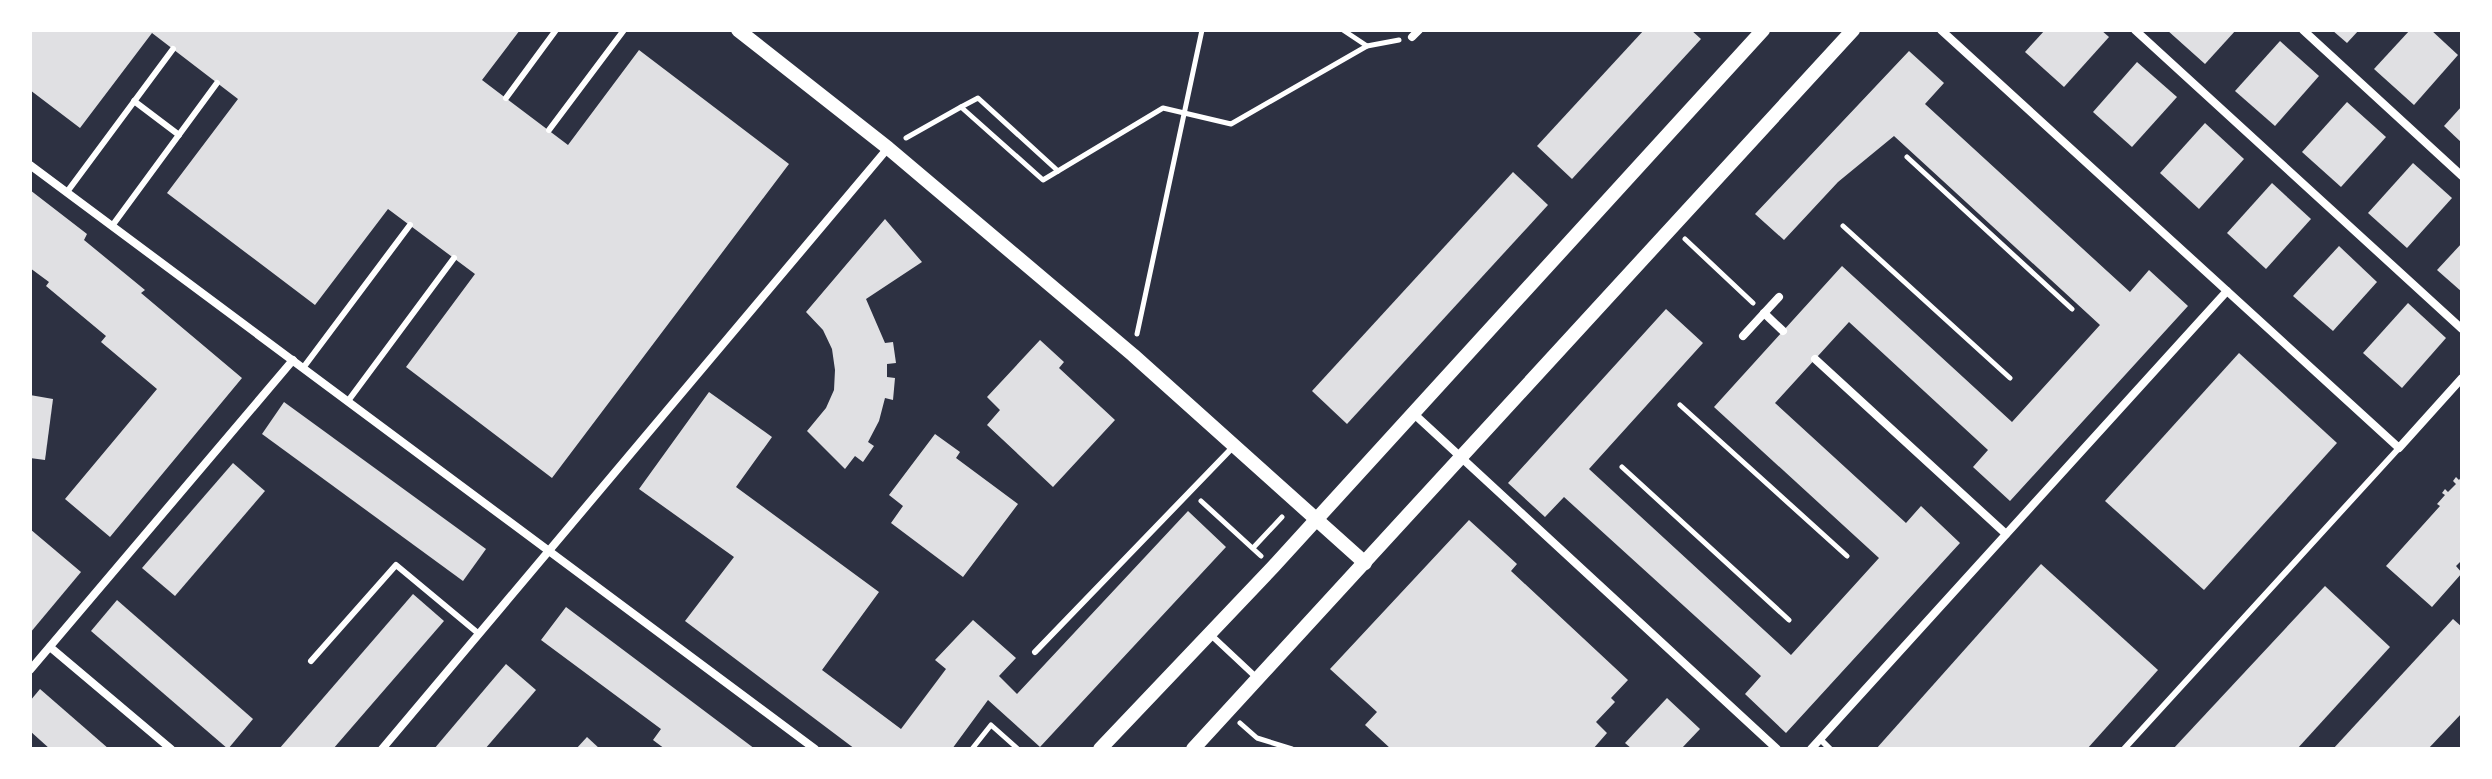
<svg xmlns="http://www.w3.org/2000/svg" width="2492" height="779" viewBox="0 0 2492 779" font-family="Overpass,sans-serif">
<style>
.building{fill:#e0e0e3}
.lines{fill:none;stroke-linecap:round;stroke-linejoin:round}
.path{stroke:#fff;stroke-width:5}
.service{stroke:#fff;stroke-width:6}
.minor{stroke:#fff;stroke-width:8}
.tertiary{stroke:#fff;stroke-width:14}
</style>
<rect width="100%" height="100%" fill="#2d3142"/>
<g class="building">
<polygon points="30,30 520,30 482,80 568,145 639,50 789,164 552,478 406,367 475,274 388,209 315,305 167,193 238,99 152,33 80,128 30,90"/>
<polygon points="1644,30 1691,30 1701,39 1572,179 1537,146"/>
<polygon points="2045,30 2101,30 2109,37 2064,87 2025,52"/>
<polygon points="2167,30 2236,30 2205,64"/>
<polygon points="2332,30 2359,30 2347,43"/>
<polygon points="2410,30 2431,30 2458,55 2414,105 2374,69"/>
<polygon points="2280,41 2319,76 2275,126 2235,91"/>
<polygon points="1909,51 1944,83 1925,104 2107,271 2130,292 2149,270 2188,306 2010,501 1973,467 1988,450 1849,322 1775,403 1906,523 1921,506 1960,543 1786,733 1745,694 1761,676 1564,497 1545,517 1508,483 1666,309 1703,343 1589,469 1791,655 1879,558 1714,407 1842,266 2012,422 2100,325 1894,136 1838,182 1784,240 1755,214"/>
<polygon points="2137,62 2177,97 2132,147 2093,112"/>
<polygon points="2347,102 2386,137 2341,187 2302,152"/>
<polygon points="2462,106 2462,143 2444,126"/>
<polygon points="2205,123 2244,159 2199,209 2160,173"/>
<polygon points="2413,163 2452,198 2407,248 2368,213"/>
<polygon points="1513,172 1548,205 1347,424 1312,391"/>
<polygon points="2272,183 2311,219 2266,269 2227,233"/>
<polygon points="30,190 87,234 84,240 145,290 141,293 242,378 110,537 65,499 157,389 101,342 106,336 46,286 49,282 30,268"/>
<polygon points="885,219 922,262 866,299 885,343 893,342 896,363 887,364 887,377 895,378 893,400 885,398 879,421 868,442 874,446 863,462 855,456 845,469 807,431 826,408 834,390 835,370 832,349 823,330 806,312"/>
<polygon points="2462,243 2462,292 2437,270"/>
<polygon points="2339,246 2377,282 2333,331 2293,296"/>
<polygon points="2408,303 2446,338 2402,388 2363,353"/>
<polygon points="1040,340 1064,362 1059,368 1115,420 1053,487 987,425 1000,410 987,397"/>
<polygon points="2239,353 2337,443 2204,590 2105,501"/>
<polygon points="709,392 772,437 736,487 879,592 822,670 901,729 946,669 935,660 973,620 1016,658 999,676 1017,694 1188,511 1226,547 1040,747 988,700 952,749 855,749 685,621 734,557 639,489"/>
<polygon points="30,395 53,399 45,460 30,458"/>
<polygon points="284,402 486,549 463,581 262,434"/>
<polygon points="935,434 960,452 956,458 1018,504 963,577 891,523 903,506 889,495"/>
<polygon points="233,463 265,491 175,596 142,568"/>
<polygon points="2462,476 2462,560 2456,566 2462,573 2432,607 2386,566 2440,506 2437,504 2445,495 2442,493 2445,489 2448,492 2456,484 2453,481 2456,477 2459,480"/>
<polygon points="1469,520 1517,564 1511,571 1628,680 1611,698 1615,702 1596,722 1607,733 1593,749 1391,749 1365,725 1377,712 1330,669"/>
<polygon points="30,529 81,572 30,633"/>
<polygon points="2041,564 2158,670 2087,749 1876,749"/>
<polygon points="2325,586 2390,647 2297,749 2173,749"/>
<polygon points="413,594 444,621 333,749 279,749"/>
<polygon points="117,600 253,719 228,749 91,631"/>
<polygon points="566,607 626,652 755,749 665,749 653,740 661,729 541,640"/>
<polygon points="2453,619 2462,627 2462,713 2428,749 2333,749"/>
<polygon points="506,664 536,690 485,749 434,749"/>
<polygon points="40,689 109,749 50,749 30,731 30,701"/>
<polygon points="1667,698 1700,729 1681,749 1632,749 1625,743"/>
<polygon points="587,737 600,749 576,749"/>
</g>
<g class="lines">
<g class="path">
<polyline points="1343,30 1367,46 1399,40"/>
<polyline points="961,107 978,98 1058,171"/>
<polyline points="906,138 961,107 1043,180 1163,108 1231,124 1367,46"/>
<polyline points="1907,157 2072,309"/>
<polyline points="1843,226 2010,378"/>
<polyline points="1685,239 1753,303"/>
<polyline points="1137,334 1202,30"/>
<polyline points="1680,405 1847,556"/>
<polyline points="1622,467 1789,620"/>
<polyline points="1201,501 1261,556"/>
<polyline points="1253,548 1282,517"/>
<polyline points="1240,723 1257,738 1292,749"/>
<polyline points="972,749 991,725 1018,749"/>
</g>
<g class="service">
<polyline points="506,98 556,30"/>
<polyline points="134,101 179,135"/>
<polyline points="549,130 624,30"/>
<polyline points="67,192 173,49"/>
<polyline points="112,226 217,83"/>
<polyline points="303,368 410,225"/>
<polyline points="348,401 454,258"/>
<polyline points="1211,635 1258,679"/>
<polyline points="1035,652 1233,447"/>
<polyline points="311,661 396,565 479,634"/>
<polyline points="1820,739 1830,749"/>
<polyline points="2124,749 2399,448"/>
</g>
<g class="minor">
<polyline points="1941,30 2399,448 2462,378"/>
<polyline points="2135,30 2462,329"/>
<polyline points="2303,30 2462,176"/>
<polyline points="1412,37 1419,30"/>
<polyline points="30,165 815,749"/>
<polyline points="1764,313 1783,331"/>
<polyline points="1743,336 1779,297"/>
<polyline points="1815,359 2006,534"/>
<polyline points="1413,413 1777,749"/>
<polyline points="50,647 171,749"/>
<polyline points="30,670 293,360"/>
<polyline points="382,749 888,148"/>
<polyline points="1811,749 2227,291"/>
</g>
<g class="tertiary">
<polyline points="738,30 888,148 1133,355 1365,563"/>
<polyline points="1100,749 1273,567 1763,30"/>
<polyline points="1193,749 1853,30"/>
</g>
</g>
<rect width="2492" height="779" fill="none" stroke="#ffffff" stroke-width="64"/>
</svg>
